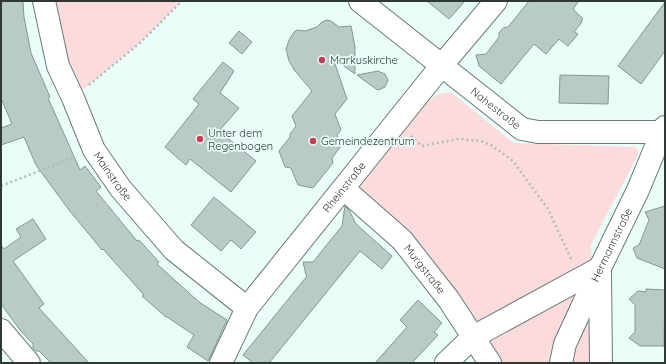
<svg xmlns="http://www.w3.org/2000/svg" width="666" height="364" viewBox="0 0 666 364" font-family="Quicksand,sans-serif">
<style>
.green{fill:#fbdbdc}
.building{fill:#b8ccc7;stroke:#859793}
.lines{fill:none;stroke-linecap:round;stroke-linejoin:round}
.minor-casing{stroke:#697b77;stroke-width:24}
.path{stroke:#adbeb9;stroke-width:2.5;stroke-dasharray:2 3;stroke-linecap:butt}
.minor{stroke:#fff;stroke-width:22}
.poi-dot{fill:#cc3c52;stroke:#e9fef8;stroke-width:1.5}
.labels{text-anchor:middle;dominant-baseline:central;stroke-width:3.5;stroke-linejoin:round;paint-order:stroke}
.poi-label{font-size:11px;fill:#303836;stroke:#e9fef8;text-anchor:start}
.street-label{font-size:11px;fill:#303836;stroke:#e9fef8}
</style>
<rect width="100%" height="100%" fill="#e9fef8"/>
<g class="green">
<polygon points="44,1 182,1 141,42 73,98"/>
<polygon points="451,92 514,143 635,147 638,150 638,155 591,245 597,363 490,363 449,300 344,189 396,123 438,94"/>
</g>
<g class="building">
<polygon points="1,1 23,1 24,17 31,53 50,97 48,98 80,170 85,166 101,187 96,191 137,241 139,240 159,262 157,264 199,302 227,320 208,361 187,347 194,335 167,317 166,317 142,296 144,295 103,249 102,250 69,210 36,165 24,137 1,145 1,128 12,124 1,98"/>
<polygon points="427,1 465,1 449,19"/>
<polygon points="529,1 579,1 573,9 583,19 581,21 582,22 574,32 578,34 568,46 559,39 546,54 534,44 501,84 479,66 476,55 486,54 499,37 499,33 503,28 508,27"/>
<polygon points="665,2 665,51 641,84 618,66"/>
<polygon points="327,20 331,21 339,27 351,26 355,47 355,74 333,58 347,99 335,114 341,130 337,135 341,146 332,158 333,163 313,188 298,185 291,168 285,167 279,151 290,137 290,134 296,126 292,116 312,91 295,71 289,61 286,49 289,40 294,32 297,30 305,31 317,27 322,22"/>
<polygon points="239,31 252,42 242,54 229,43"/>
<polygon points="223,62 234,71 220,93 239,108 219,131 256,161 231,192 190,159 186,165 165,147 199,104 193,99"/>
<polygon points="378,71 385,74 388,80 385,87 379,90 376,89 357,75"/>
<polygon points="560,75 609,76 608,104 559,103"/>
<polygon points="214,197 256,232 241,249 231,240 221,251 191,225"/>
<polygon points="345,206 349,210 356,224 392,256 382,269 360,251 269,363 253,363 243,355 307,276 306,275 303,262 313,262 342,226"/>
<polygon points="665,206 665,269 637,258 633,248 639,245 649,220 645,212"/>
<polygon points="33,219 46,239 13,261 44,304 39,308 89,363 51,363 39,351 36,351 33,348 33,344 20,330 1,304 1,245 4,249 21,237 16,229"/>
<polygon points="646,289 665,290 664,346 640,346 629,338 635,332 635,305 629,299 638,291 646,292"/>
<polygon points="418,300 442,323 434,332 438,335 412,363 375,363 407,327 400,320"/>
</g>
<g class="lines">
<g class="minor-casing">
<g id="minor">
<path id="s1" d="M44,1L58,66L73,98L94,150L121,189L174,250L247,308"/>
<path id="s2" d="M360,1L522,129L538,132H665"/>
<path id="s3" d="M344,189L402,240L449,300L490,363"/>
<polyline points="600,273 601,363"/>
<polyline points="1,330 29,363"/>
<path id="s4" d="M221,363L247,308L442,65L496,1"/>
<polyline points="446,363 473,337 600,268"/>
<path id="s5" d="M561,363L565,344L600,268L638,190L662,132L665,127"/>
</g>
</g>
<g class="path">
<polyline points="89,85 141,42 182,1"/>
<polyline points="411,136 422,146 458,139 481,141 491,145 513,161 548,209 572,261"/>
<polyline points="1,186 75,157"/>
</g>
<use href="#minor" class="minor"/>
</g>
<g class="poi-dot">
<circle cx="322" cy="60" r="4"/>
<circle cx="200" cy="139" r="4"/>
<circle cx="313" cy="141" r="4"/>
</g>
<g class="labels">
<g class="poi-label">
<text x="330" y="60">Markuskirche</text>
<text x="208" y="133">Unter dem<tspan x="208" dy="13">Regenbogen</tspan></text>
<text x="321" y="141">Gemeindezentrum</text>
</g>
<g class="street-label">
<text stroke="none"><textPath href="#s2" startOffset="173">Nahestraße</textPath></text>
<text stroke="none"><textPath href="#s1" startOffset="190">Mainstraße</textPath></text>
<text stroke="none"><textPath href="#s4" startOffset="216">Rheinstraße</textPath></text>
<text stroke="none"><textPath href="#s5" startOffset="129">Hermannstraße</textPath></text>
<text stroke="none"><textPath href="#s3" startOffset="114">Murgstraße</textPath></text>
</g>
</g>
<rect width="666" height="364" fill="none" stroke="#303836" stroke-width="4"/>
</svg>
